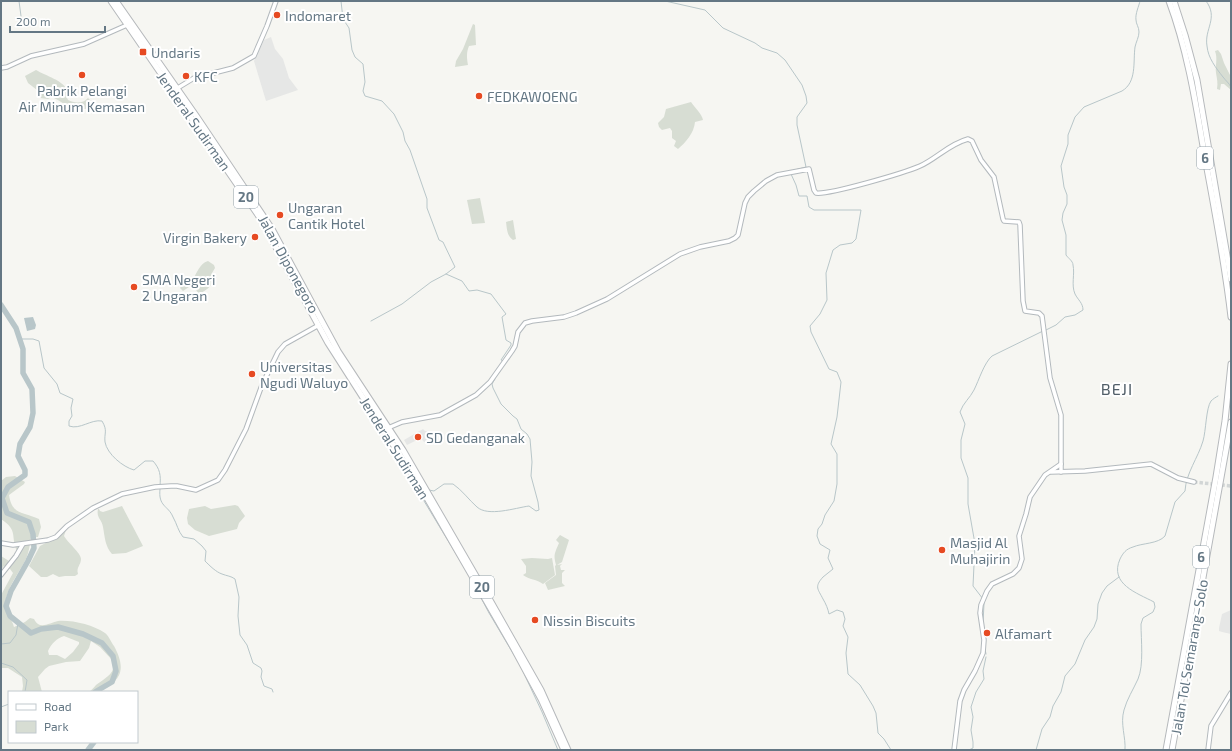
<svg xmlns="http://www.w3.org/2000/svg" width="1232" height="751" viewBox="0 0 1232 751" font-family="'Exo 2',sans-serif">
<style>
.built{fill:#e6e7e6}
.green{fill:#d7ddd3;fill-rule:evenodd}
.water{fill:#b8c6c9}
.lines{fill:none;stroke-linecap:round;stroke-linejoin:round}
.stream{stroke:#b8c6c9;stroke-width:1}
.river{stroke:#b8c6c9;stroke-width:5.5}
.secondary-tunnel{stroke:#d2d6d6;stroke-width:3.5;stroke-dasharray:3.5 2;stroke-linecap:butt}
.secondary-casing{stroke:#b3b9bd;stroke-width:5.5}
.highway-casing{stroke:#b6b9bc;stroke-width:7}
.secondary{stroke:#fff;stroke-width:3.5}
.highway{stroke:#fff;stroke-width:5}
.poi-dot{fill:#e64a22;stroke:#fff;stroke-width:1.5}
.labels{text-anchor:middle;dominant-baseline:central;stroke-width:4;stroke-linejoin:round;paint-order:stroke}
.shield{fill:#fff;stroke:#92a0a9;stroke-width:1}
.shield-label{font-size:13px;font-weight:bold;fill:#647784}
.poi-label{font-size:14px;fill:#647784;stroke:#fff;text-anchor:start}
.street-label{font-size:14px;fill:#647784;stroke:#fff}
.quarter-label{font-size:16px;letter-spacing:1px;fill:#525f69;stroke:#fff}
</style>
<rect width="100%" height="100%" fill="#f6f6f2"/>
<g class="built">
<polygon points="271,37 275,49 283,59 289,78 298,90 266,101 254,61 264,40"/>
<polygon points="423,429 425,431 427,431 428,433 426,434 429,440 424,442 421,438 407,445 404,440"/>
<polygon points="1231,610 1231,634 1222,632 1219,631 1219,628 1222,614"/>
</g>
<g class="green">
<path d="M473,24L475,25L476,45L469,46C466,53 467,59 468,65L455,67L456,61L463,49Z"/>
<path d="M1218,50L1221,54L1224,63L1231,77V90L1224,84H1221L1220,90L1217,89C1218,83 1217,79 1216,73C1215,65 1218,59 1215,51Z"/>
<path d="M36,70C46,76 63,80 68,91L66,96L68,100C74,103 83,104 88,98L92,102V107C77,114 64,103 52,97L48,99L40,98L37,90L28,83L25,76Z"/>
<path d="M691,102C695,108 702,114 703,120L695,122C694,133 686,142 678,149L674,146L676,141L672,138V131L670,128L662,130L659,127L658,123L664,117L666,109Z"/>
<polygon points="480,198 485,223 472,224 467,200"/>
<path d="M513,220L516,239L513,240C507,236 507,229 506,222Z"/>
<path d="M208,261L214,265L215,268L212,273L214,279C211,287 207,290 199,294L194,287H189L183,291L180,288C183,283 187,284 191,281C197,275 199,263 208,261Z"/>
<path d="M15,476L25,482L24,484L9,495C12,516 25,512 39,519L41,527L38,537H31C30,544 29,552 26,559C19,573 7,587 5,604C4,612 12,618 14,627L25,622L30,618L34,619C35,621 37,624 40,625C46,626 53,622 58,621C73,620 93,625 105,633C109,636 111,642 114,646C121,659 126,674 111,684C102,690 101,692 89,692C92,690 94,687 96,685C104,679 117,673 113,661L100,647L91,641L89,648L80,661L66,662L49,666L45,669L38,677L42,692H22L23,686L22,677L8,668H1V595L13,573L10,569L4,566L1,570V556L9,561L17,551C10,536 19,531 1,519V481L6,477ZM64,636L79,642V644L73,652L65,659L57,655H49L48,651C51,644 57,638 64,636Z"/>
<polygon points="235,505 238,506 245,516 239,523 237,529 209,536 195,530 188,524 187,518 189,509 205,506 211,509"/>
<path d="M122,506L143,546L126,553L112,554C105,546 105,538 103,527C102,519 96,518 98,509H99L100,511L103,512Z"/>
<path d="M64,530H66L64,536C68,543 81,553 81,559C81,565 76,567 78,574L75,576H65L59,577L53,574L47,577H41L29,566L40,546L61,535Z"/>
<path d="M560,535L569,540L562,562L557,565L562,564L560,566L561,570H565L562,573V583L565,586L548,590L545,583L556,575L555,566L556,565C553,554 555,553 559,543L556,540Z"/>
<path d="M532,558L548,559L552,558L555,575L543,584C537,579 529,580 523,575L526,573V566L521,559Z"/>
</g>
<polygon class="water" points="33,317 36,325 35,329 27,331 24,318"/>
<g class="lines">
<g class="stream">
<polyline points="19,1 21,16"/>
<polyline points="341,1 343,19 349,28 352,50 355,57 363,64 365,82 363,91 365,96 382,101 394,114 403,132 405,141 410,150 427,199 427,208 439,240 443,242 455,267 446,274 431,282 402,304 371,321"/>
<polyline points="665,1 705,10 723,28 755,43 762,48 777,53 785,60 802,85 806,96 807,103 797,117 797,125 806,167 791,171"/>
<path d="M1206,1C1219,18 1204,29 1207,46C1208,58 1216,68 1223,77C1226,81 1229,83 1231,87"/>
<path d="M791,174L796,185L799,196H807L809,207L814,210H861L856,239L852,243L840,245L833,250L826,273L827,300L820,314L810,326L811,332L829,369L837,372L841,382L837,417L831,444L837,454V484L834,501L825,515L822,524L818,529L817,536L820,544L830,550L828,558L833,569C830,572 826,574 823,577C814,587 818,589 823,599C826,604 828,609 829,614L837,610L843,612L845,619L843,626L848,637L846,653L848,674L860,685L873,706L876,713L878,733L884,739L891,750"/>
<polyline points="446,274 462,281 469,291 477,290 491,294 506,314 502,317 506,340 511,343 511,345 501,360 504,361"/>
<path d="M1046,330L1056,325L1065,317L1075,315L1083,310C1083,303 1078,300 1075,294C1071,285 1075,274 1073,265C1073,261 1068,258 1066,255V235L1062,220L1063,213L1067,204V195L1064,187L1061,166L1068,144V135L1075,117L1084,107L1122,91C1137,82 1133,62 1135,47C1136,42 1139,37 1139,32C1139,27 1136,24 1136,20C1135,14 1139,6 1140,1"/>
<path d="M20,339H33L39,341L44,368L57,384L60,393L73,399L71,408L72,416L69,421V426C80,430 91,419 102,421C108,431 104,433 105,442C107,454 123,467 134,470L145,461H153C160,469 161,475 160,486"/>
<path d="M160,489C158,507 168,505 173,517C177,524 178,531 183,537L194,539L202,546L206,551L205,561C210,566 216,572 222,574C227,576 231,576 235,579L239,597L238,616L240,635L247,645L253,663L261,668L262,671L261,677L264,686L272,689L273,692"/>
<path d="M429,490L434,491L444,484H453C462,490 469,500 477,507C488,517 515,508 529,506L536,511L539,510L538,502L531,476L532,462L530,439L527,434L521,429L517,419L513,416L501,404L493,388L492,384L495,379"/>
<polyline points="421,494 424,501 470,577 489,613 520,665 542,712 558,750"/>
<path d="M983,599L973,586L975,544L968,504V478L961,458V440L965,424L960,412C963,403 970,398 974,390C979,380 984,363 992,356L1043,331"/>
<polyline points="983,624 984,603"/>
<polyline points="1,644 10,643 16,635 18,623"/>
<polyline points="985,649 986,654"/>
<polyline points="1,663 13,667 27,680 25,692"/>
<polyline points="1,707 9,704"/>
<polyline points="969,750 973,748 973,742 971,730 973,717 971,707 976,692 984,679 983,671 986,657"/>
<polyline points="1036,750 1042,729 1050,717 1053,706 1061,692 1065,676 1075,664 1085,640 1094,627 1097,619 1098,604 1102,593 1107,586 1119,577"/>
<path d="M1125,750C1126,737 1120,724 1124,710C1127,699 1133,690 1138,679C1144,665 1141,640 1141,624L1143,618L1153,612L1155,607L1154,602C1137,593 1109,584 1120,559C1123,553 1126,549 1133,547C1142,543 1158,544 1165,536L1175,502L1185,491C1186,473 1198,458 1203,441C1206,431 1206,408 1211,401C1213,399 1216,397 1218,396"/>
</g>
<g class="river">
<polyline points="1,305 16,328 23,349 23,373 32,389 33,413 30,427 20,444 18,456 25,470 25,475 8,487 2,498 7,513 29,522 33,534 34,548 28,561 11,591 6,606 10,616 31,633 41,629 58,627 83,634 102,643 113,656 116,671 112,682 95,692"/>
<polyline points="88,750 94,742"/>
</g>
<polyline class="secondary-tunnel" points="1194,482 1231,486"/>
<g class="secondary-casing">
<g id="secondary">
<polyline points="1,68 7,67 31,56 84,44 127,25"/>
<polyline points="176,89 194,78 233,68 254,56 267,26 276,1"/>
<path d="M388,428L402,422L440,415L476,395L490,382L512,351L515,346L518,332L525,323L532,321L564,317L576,313L607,299L680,254L700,247L729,241L735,238L738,235L745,203L748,197L754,191L766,181L777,175L809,169L814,190L816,193C829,195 904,173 920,166C936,159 949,144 968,139L972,141L981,160L994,177L1003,219L1004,221L1019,222L1020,225L1023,301L1025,311L1039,313L1042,316L1050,378L1061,415V472"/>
<polyline points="1051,472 1085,471 1151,464 1178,478 1194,482"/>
<polyline points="1,543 13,545 48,540 56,537 67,526 93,508 122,494 155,487 171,486 177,486 196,490 218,480 225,470 246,429 262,385 278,352 285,344 319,325"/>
<polyline points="1,575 16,556 23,544"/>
<polyline points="954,750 960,701 964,690 975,671 983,653 984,640 980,613 981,605 987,591 992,584 1013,574 1019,568 1022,559 1019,536 1026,514 1030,497 1045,475 1061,464"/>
<polyline points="1208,750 1211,726 1231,693"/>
</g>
</g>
<g class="highway-casing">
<g id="highway">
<polyline points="111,1 260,218 328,343 424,493 514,649 541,699 564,750"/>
<polyline points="116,1 197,117 272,229 338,351 403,450 480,583"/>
<path d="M1169,1C1188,52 1196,105 1205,158C1215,211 1225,264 1231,317"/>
<polyline points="1174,1 1185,35 1197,80 1231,279"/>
<polyline points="486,593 541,690 568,750"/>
<polyline points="1166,750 1216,477 1225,421 1231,364"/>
<polyline points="1172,750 1231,422"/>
</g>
</g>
<use href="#secondary" class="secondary"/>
<use href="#highway" class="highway"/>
</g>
<g class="poi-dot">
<circle cx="277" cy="15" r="4"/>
<rect x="139" y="48" width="8" height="8" rx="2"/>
<circle cx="82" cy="75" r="4"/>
<circle cx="186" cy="76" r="4"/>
<circle cx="479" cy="96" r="4"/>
<circle cx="280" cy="215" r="4"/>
<circle cx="255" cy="237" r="4"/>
<circle cx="134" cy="287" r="4"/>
<circle cx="252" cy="374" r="4"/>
<circle cx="418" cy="437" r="4"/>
<circle cx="942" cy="550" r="4"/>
<circle cx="535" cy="620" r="4"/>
<circle cx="987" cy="633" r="4"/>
</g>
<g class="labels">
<g class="shield">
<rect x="1197" y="147" width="16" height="22" rx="3"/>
<rect x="234" y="186" width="24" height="22" rx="3"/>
<rect x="1193" y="546" width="16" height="22" rx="3"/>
<rect x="470" y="576" width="24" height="22" rx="3"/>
</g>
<g class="shield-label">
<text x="1205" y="158">6</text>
<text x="246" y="197">20</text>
<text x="1201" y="557">6</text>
<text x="482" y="587">20</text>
</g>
<g class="poi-label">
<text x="285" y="15">Indomaret</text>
<text x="151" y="52">Undaris</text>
<text x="194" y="76">KFC</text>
<text x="82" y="90" text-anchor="middle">Pabrik Pelangi<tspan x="82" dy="16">Air Minum Kemasan</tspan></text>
<text x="487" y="96">FEDKAWOENG</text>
<text x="288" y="207">Ungaran<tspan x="288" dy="16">Cantik Hotel</tspan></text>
<text x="247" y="237" text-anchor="end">Virgin Bakery</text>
<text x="142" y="279">SMA Negeri<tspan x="142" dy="16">2 Ungaran</tspan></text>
<text x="260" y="366">Universitas<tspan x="260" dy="16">Ngudi Waluyo</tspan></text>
<text x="426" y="437">SD Gedanganak</text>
<text x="950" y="542">Masjid Al<tspan x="950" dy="16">Muhajirin</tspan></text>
<text x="543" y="620">Nissin Biscuits</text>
<text x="995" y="633">Alfamart</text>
</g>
<g class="street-label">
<text transform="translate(194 121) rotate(55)">Jenderal Sudirman</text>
<text transform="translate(289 264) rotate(61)">Jalan Diponegoro</text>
<text transform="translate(395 448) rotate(58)">Jenderal Sudirman</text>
<text transform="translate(1189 657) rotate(-80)">Jalan Tol Semarang–Solo</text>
</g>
<g class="quarter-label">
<text x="1117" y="388">BEJI</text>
</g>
</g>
<rect width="1232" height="751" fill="none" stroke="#647784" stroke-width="4"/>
<rect x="8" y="691" width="130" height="52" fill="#ffffff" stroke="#c1c9ce"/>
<rect x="16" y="704" width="20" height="6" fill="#ffffff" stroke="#c1c9ce"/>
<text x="44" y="711" font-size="12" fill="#647784">Road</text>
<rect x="16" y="721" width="20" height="12" fill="#d7ddd3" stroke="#c1c9ce"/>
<text x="44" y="731" font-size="12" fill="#647784">Park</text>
<path d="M10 26v6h95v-6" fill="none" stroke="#647784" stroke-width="2"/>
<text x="16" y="26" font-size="12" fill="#647784" stroke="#ffffff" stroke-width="3" paint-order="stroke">200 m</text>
</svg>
